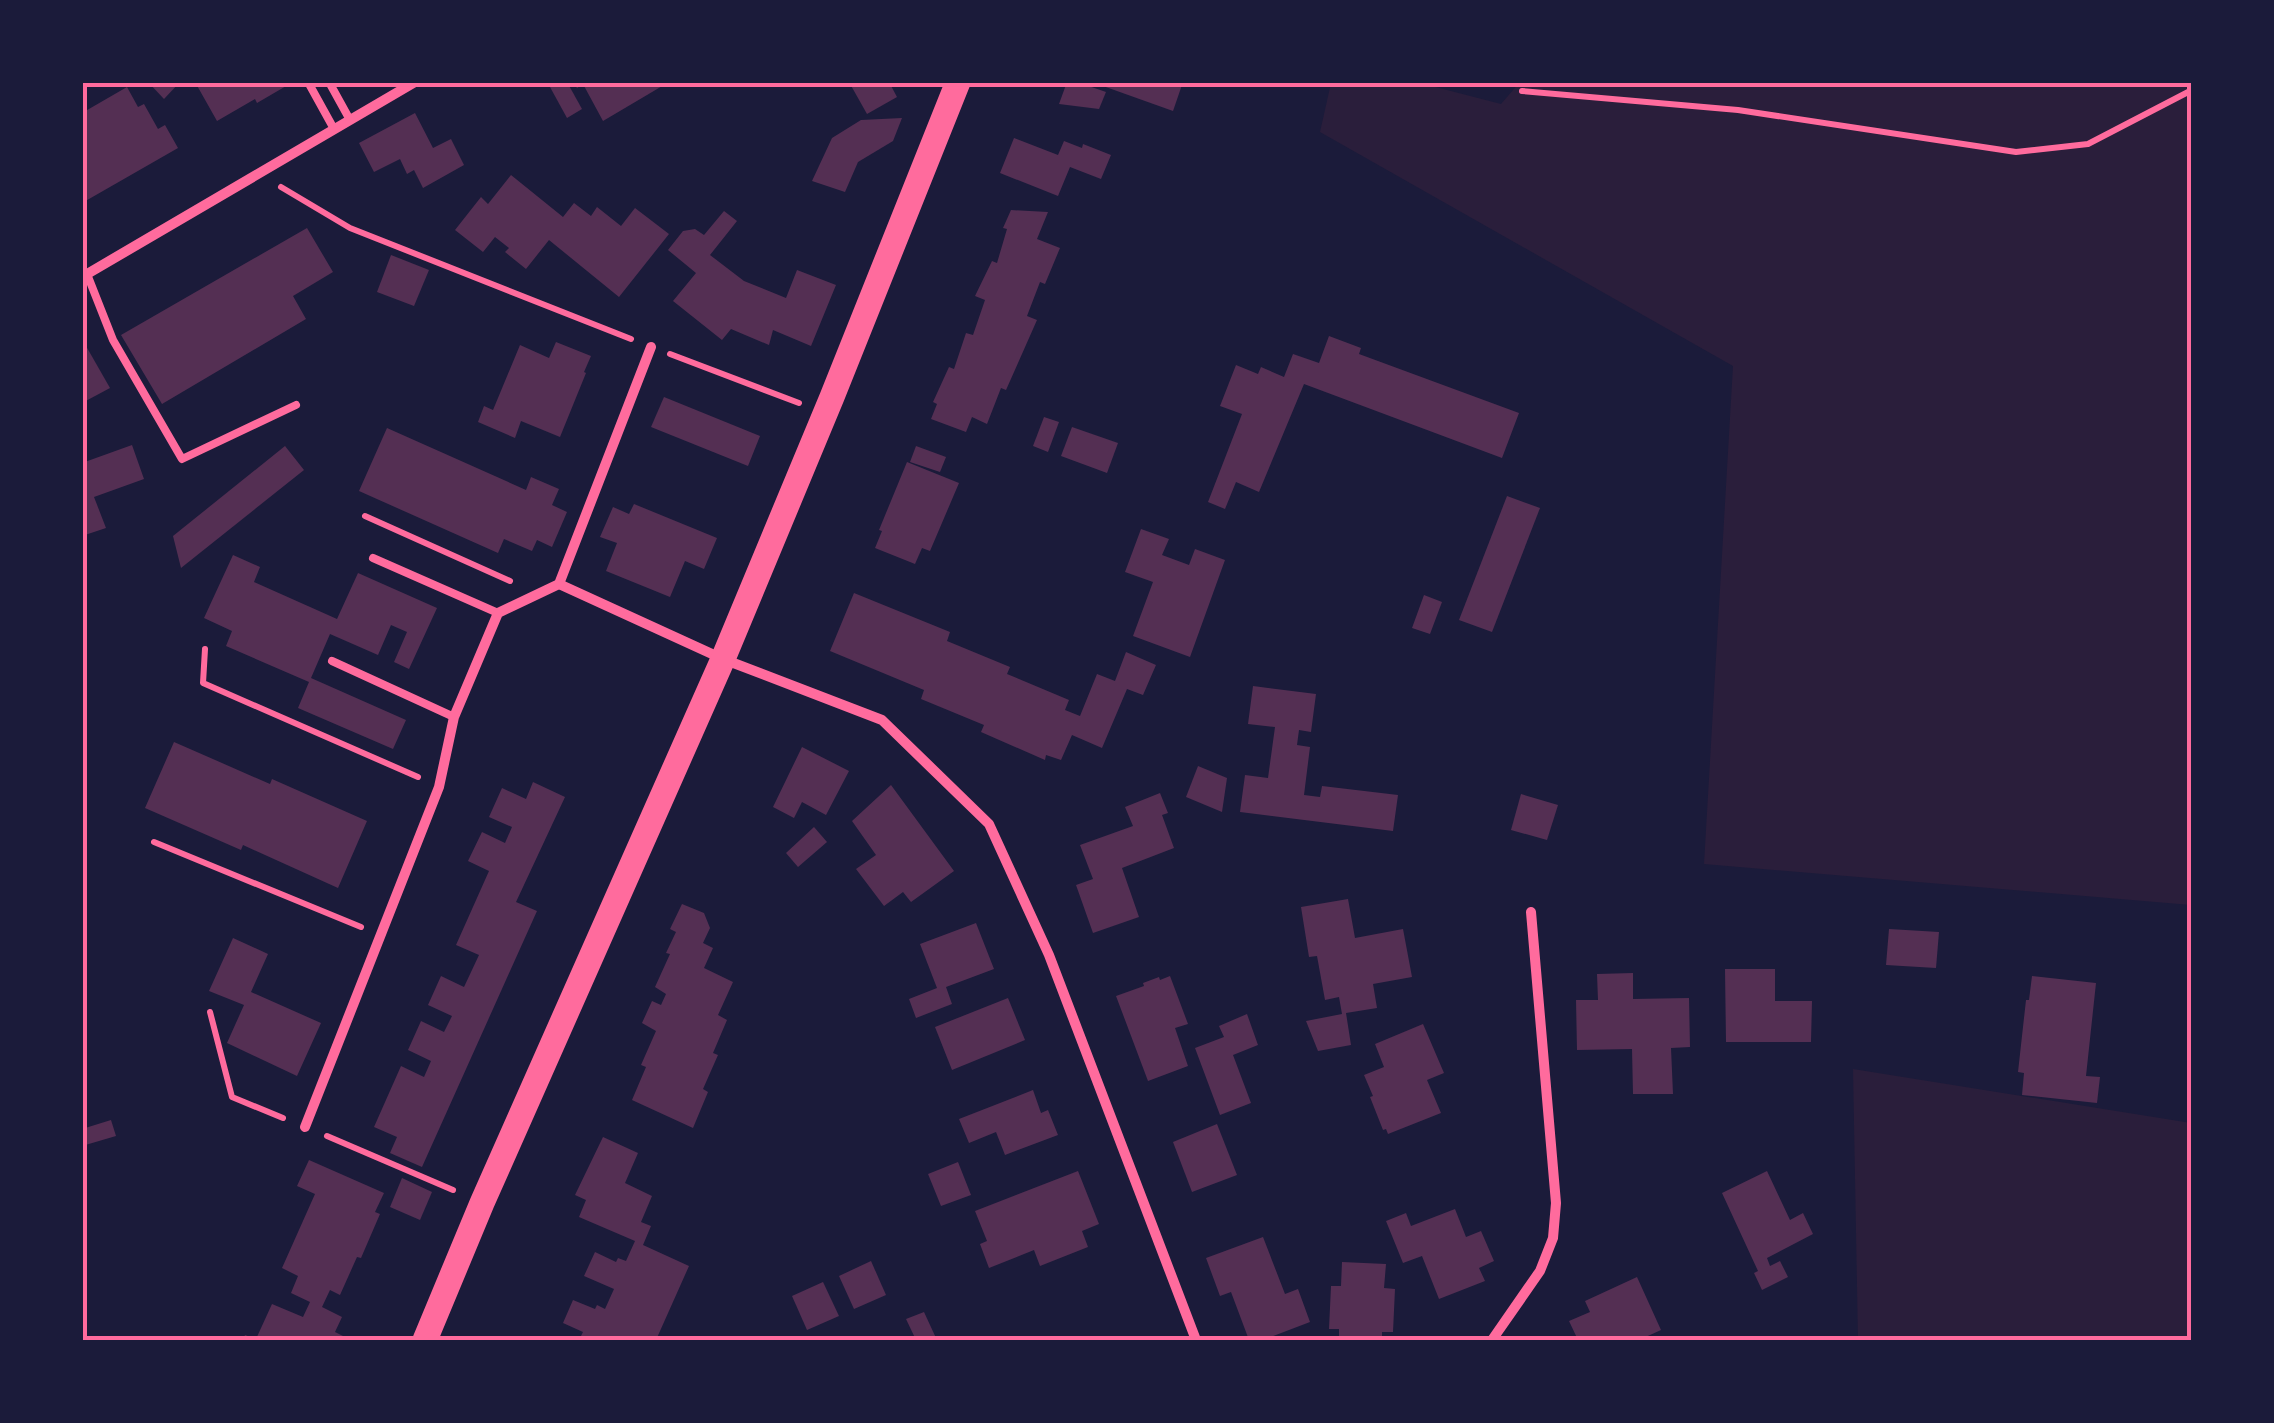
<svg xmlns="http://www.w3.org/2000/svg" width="2274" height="1423" viewBox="0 0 2274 1423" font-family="'Space Grotesk',sans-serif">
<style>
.green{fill:#2a1e3b}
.building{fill:#542f53}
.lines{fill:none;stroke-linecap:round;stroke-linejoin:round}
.path{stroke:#ff6b9d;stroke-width:6}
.service{stroke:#ff6b9d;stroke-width:8}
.minor{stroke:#ff6b9d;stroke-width:10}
.primary{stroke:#ff6b9d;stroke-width:25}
.neatline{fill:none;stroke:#ff6b9d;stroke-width:4}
</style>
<rect width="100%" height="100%" fill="#1b1b3a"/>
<g class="green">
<polygon points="1520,82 2191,83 2191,905 1704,864 1733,366 1320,132 1331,83 1420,83 1501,104"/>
<polygon points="1853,1069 2191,1123 2191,1340 1858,1340"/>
</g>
<g class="building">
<polygon points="148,82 180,82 164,99"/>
<polygon points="195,82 293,82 257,103 255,99 217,121"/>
<polygon points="558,82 567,82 582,109 567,118 550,87"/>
<polygon points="573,82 669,82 603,121 583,84 577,88"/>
<polygon points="849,82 889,82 897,97 867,114"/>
<polygon points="1067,82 1077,82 1106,92 1099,109 1059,104"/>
<polygon points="1104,82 1183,82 1173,111 1103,86"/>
<polygon points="127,87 138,107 144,104 158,129 165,125 178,148 82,203 82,113"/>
<polygon points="415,113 433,148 451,139 464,165 423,188 414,170 407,174 400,159 374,172 359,143"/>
<polygon points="902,118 893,141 858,162 845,192 812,181 832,138 861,120"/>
<polygon points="1014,138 1058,155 1064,141 1082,148 1083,144 1111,155 1101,179 1070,167 1058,196 1000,173"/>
<polygon points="511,175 563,217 574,203 591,216 597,207 621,226 635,208 669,234 619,297 549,240 526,269 505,252 509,248 495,237 483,252 455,230 481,197 488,204"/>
<polygon points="1011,210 1048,212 1037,239 1060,248 1045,284 1040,282 1027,316 1037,320 1006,390 1001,388 987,424 972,417 966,432 931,419 937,404 933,402 949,367 954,369 966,333 973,335 985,300 975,296 992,261 997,263 1007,229 1003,228"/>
<polygon points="724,211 737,221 710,255 744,281 786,298 797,270 836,285 811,346 773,330 769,345 731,329 722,340 673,301 696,273 668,250 683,231 695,229 704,235"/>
<polygon points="307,228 333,272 293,296 306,319 162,404 121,335"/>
<polygon points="391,255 429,270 414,306 377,292"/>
<polygon points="1329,336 1361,348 1359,354 1519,413 1502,458 1304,384 1259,492 1236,482 1225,509 1208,502 1242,414 1220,406 1236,365 1258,374 1261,367 1284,377 1293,354 1319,363"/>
<polygon points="82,339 110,388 82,403"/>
<polygon points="556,342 591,356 584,372 586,373 560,437 521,421 515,438 478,422 484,406 493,410 520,345 549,358"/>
<polygon points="664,397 760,436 748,466 651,427"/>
<polygon points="1044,417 1059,422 1048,452 1033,446"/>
<polygon points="1072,427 1118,443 1107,473 1061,456"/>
<polygon points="387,428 526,490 531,477 559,489 552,505 567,512 552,547 537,540 532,551 504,539 498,553 359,491"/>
<polygon points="132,445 144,479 94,497 106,528 82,536 82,474 85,473 82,463"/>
<polygon points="285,446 304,470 181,568 173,536"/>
<polygon points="916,446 946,457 940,472 910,462"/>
<polygon points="907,462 959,483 930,551 922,548 915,564 875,548 882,531 879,530"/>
<polygon points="1507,496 1540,508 1492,632 1459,620"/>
<polygon points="634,504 717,538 704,569 685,561 670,597 606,571 617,543 600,537 613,507 629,514"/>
<polygon points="1141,529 1169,539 1162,555 1189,565 1195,549 1225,560 1190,657 1133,636 1153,582 1125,572"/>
<polygon points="233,555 260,567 254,582 337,619 358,573 437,608 409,669 394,662 407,632 391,625 378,655 330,634 311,678 406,720 393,749 298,708 309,682 226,646 232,631 204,618"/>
<polygon points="854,593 950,632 947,641 1010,667 1007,674 1069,700 1065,710 1080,716 1097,674 1115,681 1126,652 1156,665 1143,695 1127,689 1102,748 1072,735 1061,760 1046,755 1045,760 981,732 984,725 921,699 924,690 830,651"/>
<polygon points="1424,595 1442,602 1430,634 1412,628"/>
<polygon points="1253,686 1316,694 1311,732 1299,730 1297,745 1310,747 1304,795 1320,797 1322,786 1398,795 1393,831 1240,812 1245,775 1268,778 1275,727 1248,724"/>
<polygon points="174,742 270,784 272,779 367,821 338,888 243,845 241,850 145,808"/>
<polygon points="802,747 849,771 826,815 802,802 794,818 773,807"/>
<polygon points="1198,766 1227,778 1222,812 1186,797"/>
<polygon points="533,782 565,797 516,902 537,911 422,1167 390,1153 397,1137 374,1127 401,1066 424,1077 431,1061 408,1050 421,1021 444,1032 452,1016 428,1005 441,976 464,987 479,955 456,945 489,871 468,861 482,832 505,843 512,827 489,817 502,788 526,799"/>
<polygon points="891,785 954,871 911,902 903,892 884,906 856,869 876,855 852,821"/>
<polygon points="1160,793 1168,813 1162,815 1174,848 1122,868 1139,917 1093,933 1076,885 1093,879 1080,845 1133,826 1125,807"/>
<polygon points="1521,794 1558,805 1547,840 1511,830"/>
<polygon points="814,827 827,842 798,867 786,853"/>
<polygon points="1348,899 1355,938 1403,929 1412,977 1373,984 1377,1008 1346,1013 1351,1045 1318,1051 1306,1021 1342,1014 1339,997 1325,1000 1317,956 1309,957 1301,907"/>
<polygon points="682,904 704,913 710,928 703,943 713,948 704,968 733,982 718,1015 727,1020 713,1053 718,1055 703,1089 708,1092 693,1128 632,1100 646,1067 641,1065 656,1031 642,1023 652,1001 661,1005 666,994 655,987 670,954 666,953 676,932 670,929"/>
<polygon points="976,923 994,969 946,987 952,1004 916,1018 909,999 937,988 920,944"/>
<polygon points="1889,929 1939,932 1936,968 1886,965"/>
<polygon points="233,938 268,954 251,992 321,1023 297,1076 227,1043 244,1005 209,991"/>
<polygon points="1725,969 1775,969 1775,1001 1812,1001 1811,1042 1726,1042"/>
<polygon points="1633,973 1633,999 1689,998 1690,1047 1671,1048 1673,1094 1633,1094 1632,1049 1577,1050 1576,1000 1598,1000 1597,974"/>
<polygon points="1170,976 1188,1024 1175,1028 1188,1066 1148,1081 1116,996 1144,986 1143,983 1159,977 1160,980"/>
<polygon points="2032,976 2096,983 2086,1076 2100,1077 2097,1103 2022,1095 2024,1073 2018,1072 2026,1000 2029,1000"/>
<polygon points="1008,998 1025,1040 952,1070 935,1027"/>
<polygon points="1247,1014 1258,1045 1233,1055 1251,1103 1220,1115 1195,1048 1224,1037 1219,1026"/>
<polygon points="1423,1024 1444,1073 1427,1080 1441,1113 1388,1134 1386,1129 1383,1130 1370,1097 1373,1096 1364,1075 1384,1067 1375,1044"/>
<polygon points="1033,1090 1041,1113 1048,1110 1058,1135 1005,1155 996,1132 969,1143 959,1119"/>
<polygon points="111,1120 116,1136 82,1146 82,1129"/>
<polygon points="1217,1124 1237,1175 1192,1192 1173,1142"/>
<polygon points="603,1137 638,1153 625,1183 652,1196 641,1222 651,1226 643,1245 689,1266 656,1340 579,1340 583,1332 563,1323 573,1300 595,1309 597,1305 605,1309 614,1289 584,1276 595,1252 616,1262 618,1258 626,1261 635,1241 579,1217 586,1200 575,1195"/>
<polygon points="309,1160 384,1193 375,1212 380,1214 361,1258 357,1257 340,1295 330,1290 322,1307 342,1317 335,1332 343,1336 341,1340 243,1340 245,1335 256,1339 272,1304 303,1317 310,1302 291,1293 298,1276 282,1268 315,1194 297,1186"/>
<polygon points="958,1162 971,1195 941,1206 928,1174"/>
<polygon points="1078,1171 1099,1224 1082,1231 1088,1247 1040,1266 1034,1250 989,1268 980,1244 987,1241 975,1211"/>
<polygon points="1767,1171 1790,1220 1803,1213 1813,1234 1767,1258 1770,1266 1780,1261 1788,1277 1762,1290 1754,1273 1758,1271 1722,1193"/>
<polygon points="402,1178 432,1192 420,1220 390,1207"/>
<polygon points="1455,1209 1466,1237 1481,1231 1494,1261 1479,1268 1485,1281 1439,1299 1422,1256 1403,1263 1386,1221 1406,1213 1411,1226"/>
<polygon points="1263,1237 1285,1294 1298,1289 1310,1322 1263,1340 1249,1340 1231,1292 1220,1296 1206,1258"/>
<polygon points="871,1261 886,1295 854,1309 839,1276"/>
<polygon points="1342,1262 1386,1264 1384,1288 1395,1289 1393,1332 1382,1332 1382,1340 1339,1340 1339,1329 1329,1329 1331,1286 1341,1286"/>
<polygon points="1637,1277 1661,1330 1639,1340 1578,1340 1569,1321 1590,1312 1585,1301"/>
<polygon points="823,1282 839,1316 807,1330 792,1296"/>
<polygon points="924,1312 936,1338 916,1340 906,1319"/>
</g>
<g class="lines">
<g class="path">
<polyline points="1522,91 1738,110 2016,152 2088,144 2192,90"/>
<polyline points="281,187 350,228 631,339"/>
<polyline points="670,354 799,403"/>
<polyline points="365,516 510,581"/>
<polyline points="205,649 203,683 418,777"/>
<polyline points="154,842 361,927"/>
<polyline points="210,1012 232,1097 283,1118"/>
<polyline points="327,1136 453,1190"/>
</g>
<g class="service">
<polyline points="308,82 334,129"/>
<polyline points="329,82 350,120"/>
<polyline points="87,274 113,340 182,459 296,405"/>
<polyline points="373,558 498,613"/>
<polyline points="332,661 454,717"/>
</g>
<g class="minor">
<polyline points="82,277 415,82"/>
<polyline points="559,584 723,659 882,720 989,824 1049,955 1196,1340"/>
<polyline points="305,1127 439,787 454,717 498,613 559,584 651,347"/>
<polyline points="1492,1340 1540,1271 1553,1238 1556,1203 1531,912"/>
</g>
<polyline class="primary" points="425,1340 482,1203 723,659 832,397 958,82"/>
</g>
<rect width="2274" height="1423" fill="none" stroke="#1b1b3a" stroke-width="170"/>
<rect x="85" y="85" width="2104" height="1253" class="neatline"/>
</svg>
